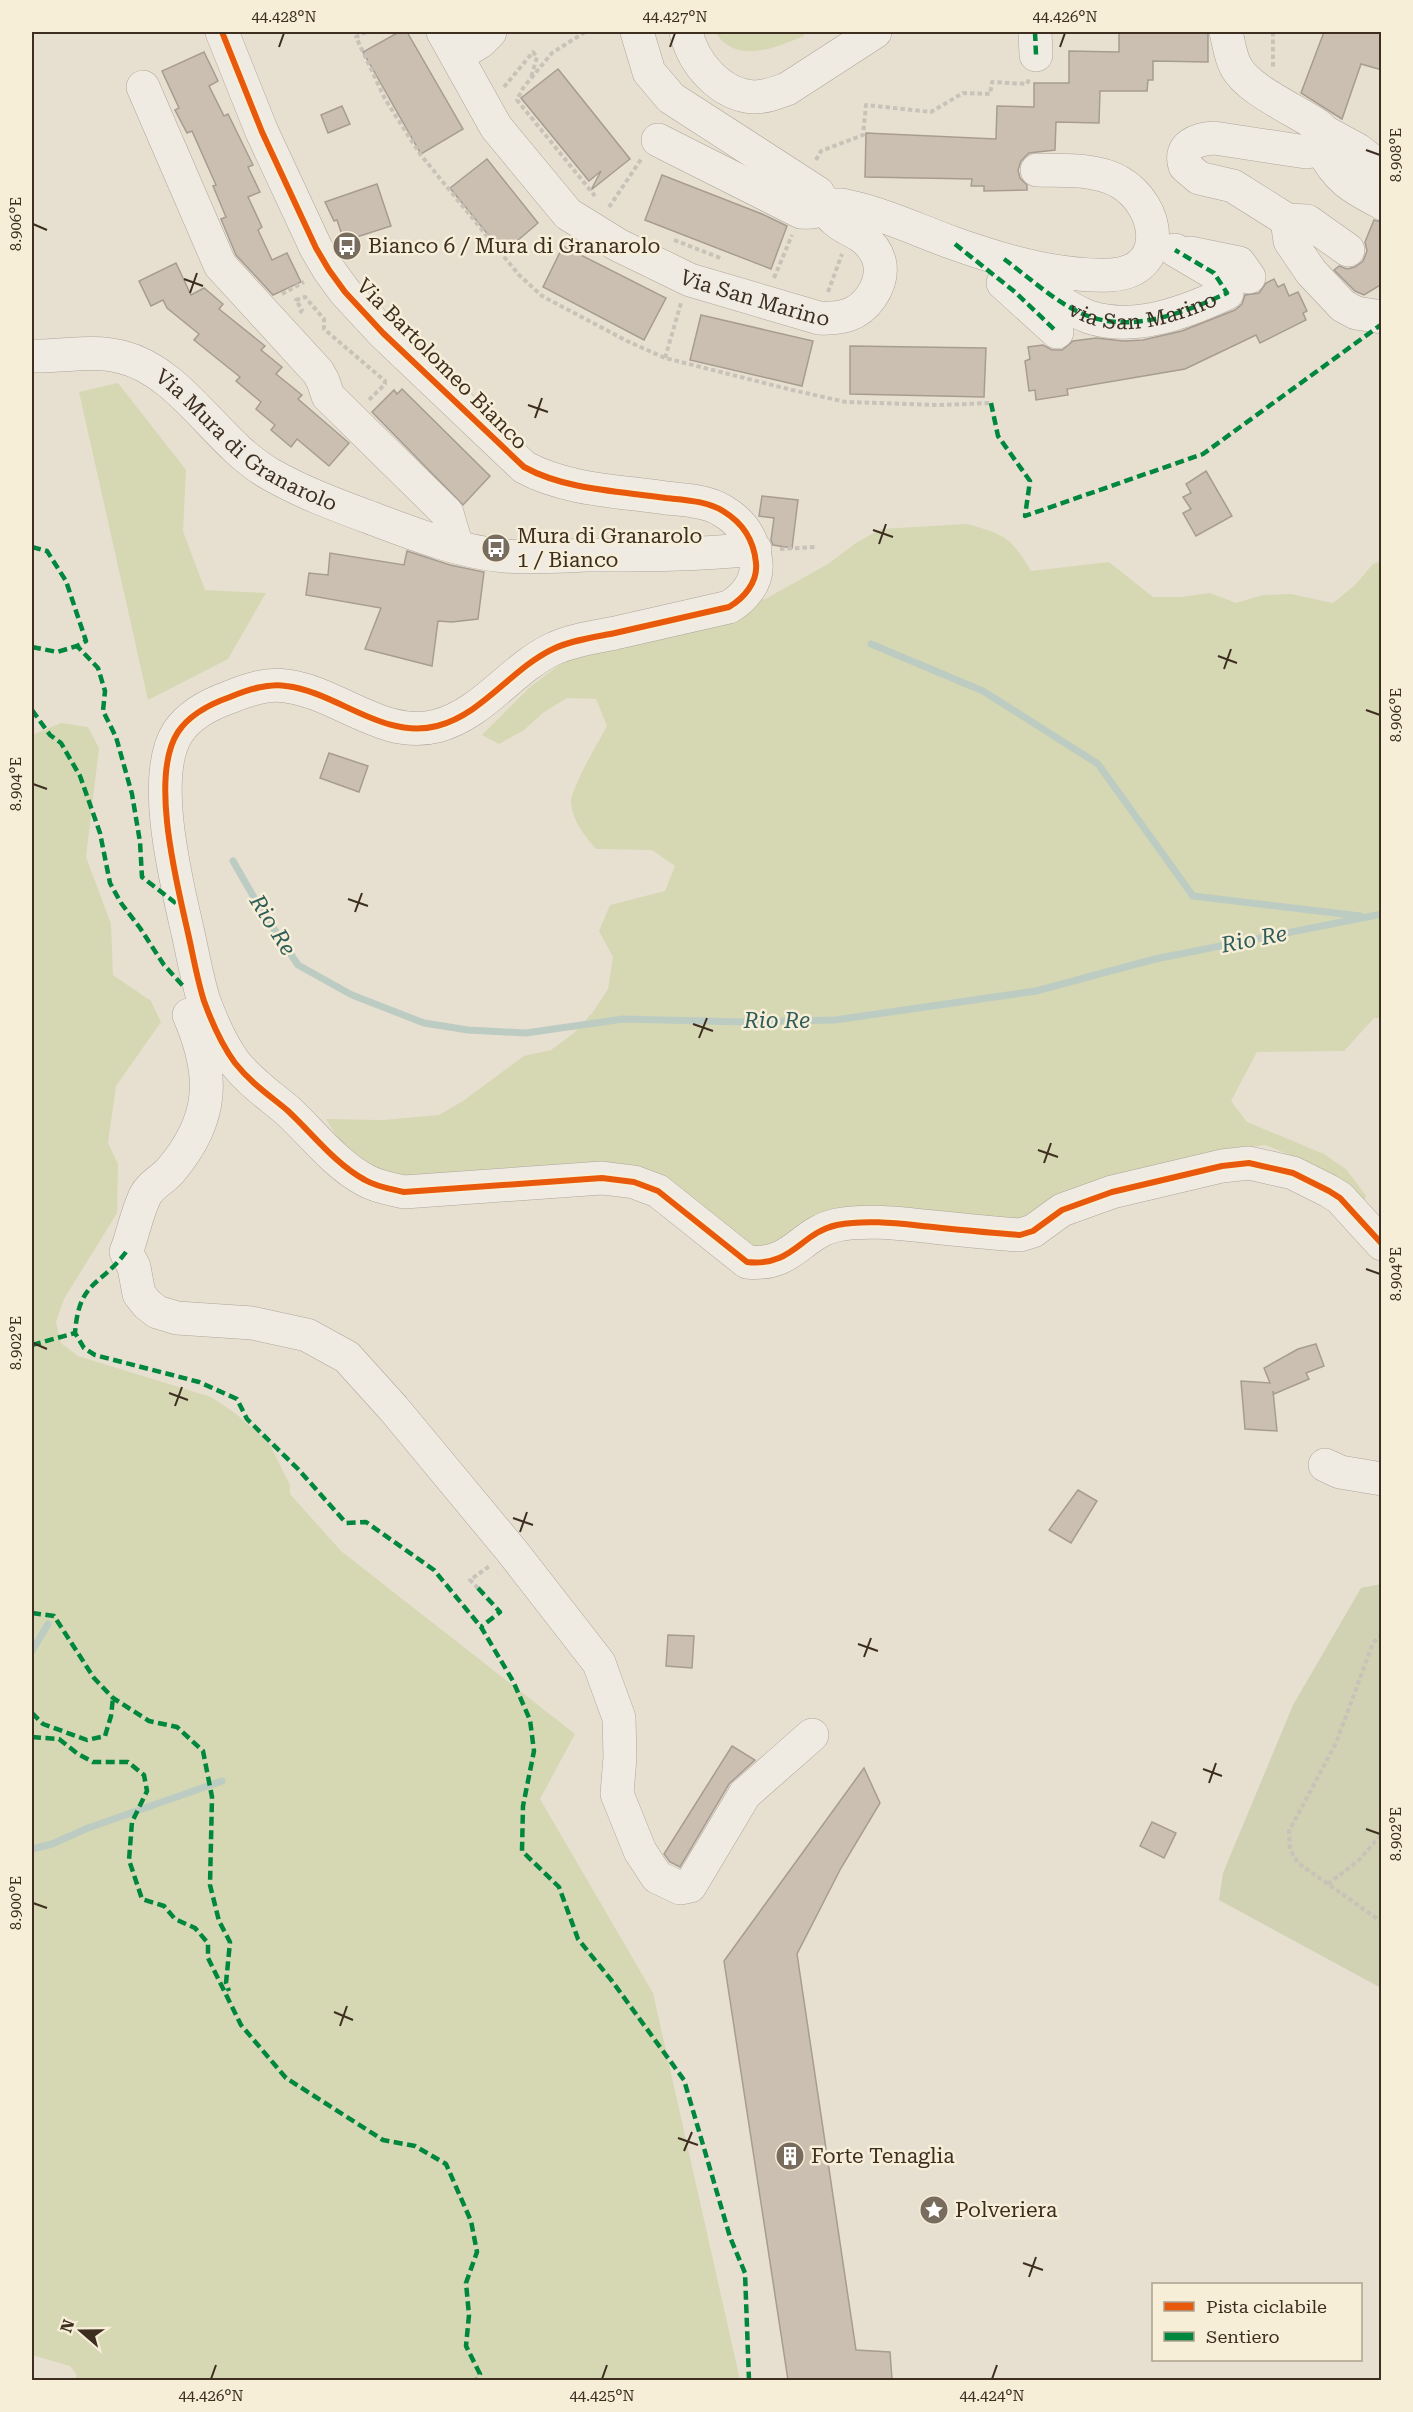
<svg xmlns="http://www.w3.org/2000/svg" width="1413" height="2412" viewBox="0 0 1413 2412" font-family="'Roboto Serif',serif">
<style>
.green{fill:#d6d7b3}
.cemetery{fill:#d1d1b3}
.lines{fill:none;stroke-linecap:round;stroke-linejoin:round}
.stream{stroke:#bcccc2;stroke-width:7}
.building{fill:#cbbfb2;stroke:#a89c90;stroke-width:1.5}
.minor-casing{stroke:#ada599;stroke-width:34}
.path{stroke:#c8c2b9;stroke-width:4;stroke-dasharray:4.5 3;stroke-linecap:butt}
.minor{stroke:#efebe3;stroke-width:33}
.quiet{stroke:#00873e;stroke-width:4.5;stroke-dasharray:9 4.5;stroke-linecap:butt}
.cycleway-casing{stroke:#f7eed8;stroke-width:10}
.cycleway{stroke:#e8590c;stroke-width:6}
.ticks{fill:none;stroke:#3d2e20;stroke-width:2}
.labels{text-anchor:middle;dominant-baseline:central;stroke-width:5;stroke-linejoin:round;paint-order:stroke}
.poi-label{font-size:21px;fill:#3d2e20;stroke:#f7eed8;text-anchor:start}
.street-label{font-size:21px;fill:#3d2e20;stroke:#f7eed8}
.water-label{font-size:22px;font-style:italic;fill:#2f5d5a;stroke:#f7eed8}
.neatline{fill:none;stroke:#3d2e20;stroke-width:2}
.ticks-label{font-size:15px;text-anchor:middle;fill:#3d2e20}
</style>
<rect width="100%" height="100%" fill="#e7e0d1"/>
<g class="green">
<path d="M715,32H804V36C782,45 747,61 725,43C721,41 718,35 715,32Z"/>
<polygon points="118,383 186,470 183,531 205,590 266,593 228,659 148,700 79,392"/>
<path d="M967,524C1004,534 1012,538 1031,571L1109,562L1153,597H1181L1210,593L1236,603L1263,595L1291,594L1333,603L1355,585L1373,564L1381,561V1018H1374L1344,1051L1257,1052L1231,1101L1247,1122L1324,1154L1347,1170L1366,1196L1361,1211L1317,1166L1265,1145L1232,1150L1019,1225L859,1213L763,1250L738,1242L672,1184L398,1181L349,1156L326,1119L383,1120L439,1115L463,1101L524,1056L551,1050L574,1033L593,1012L608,989L613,957L599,931L610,905L665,891L675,866L652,850L596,849C585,836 573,822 571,804C569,791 599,741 607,726L596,699L567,698L544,712L524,730L499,744L482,735L530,687L565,661L692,628L767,598L828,564L856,543L881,529Z"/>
<polygon points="61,723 88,727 99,748 86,857 111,924 113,975 151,1001 161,1022 116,1086 108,1143 118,1164 117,1213 64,1299 56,1322 61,1343 78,1356 211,1397 235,1413 269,1443 290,1485 290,1494 341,1551 575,1734 540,1799 653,1993 740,2380 75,2380 77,2375 70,2366 32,2355 32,735"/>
</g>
<polygon class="cemetery" points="1381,1584 1382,1585 1381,1988 1219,1900 1223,1873 1293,1705 1361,1588"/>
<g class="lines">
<g class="stream">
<polyline points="871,644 983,691 1098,764 1193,896 1360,916"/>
<polyline points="233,861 260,908 298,965 352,995 424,1023 468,1030 526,1033 623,1019 745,1022 835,1020 1036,991 1155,959 1382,914"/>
<polyline points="32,1651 48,1624"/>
<polyline points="32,1849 52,1844 88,1828 222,1781"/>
</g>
</g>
<g class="building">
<polygon points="399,32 407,32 463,129 421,154 363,52"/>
<polygon points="1119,32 1208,32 1208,62 1153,61 1153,80 1148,80 1147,91 1100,91 1099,123 1056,122 1055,150 1029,153 1021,161 1018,170 1020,178 1027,185 1027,190 984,191 984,186 971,186 972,179 865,177 866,133 996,139 997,106 1034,107 1034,83 1069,83 1069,51 1119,52"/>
<polygon points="1324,32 1382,32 1382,70 1361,64 1342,119 1301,93"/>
<polygon points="204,52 218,81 209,86 224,116 228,114 253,165 248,167 260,192 248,197 262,227 258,230 272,260 287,253 301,282 273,295 236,255 221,219 226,217 213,186 216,185 192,131 187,133 175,110 179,108 162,71"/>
<polygon points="558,69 630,159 591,190 601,171 589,181 521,98"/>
<polygon points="342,106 350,124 328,133 321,115"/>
<polygon points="487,159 538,223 503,253 450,188"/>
<polygon points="662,175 762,214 787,226 771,269 645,220"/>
<polygon points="377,184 391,226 344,241 337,220 334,221 325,202"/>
<polygon points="1374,220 1382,222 1382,284 1364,295 1355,291 1334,270 1339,266 1347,269 1355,267 1363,261 1367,251 1365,242"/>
<polygon points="563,246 666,298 644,340 543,287"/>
<polygon points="176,263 191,295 204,288 223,304 219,309 265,346 261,350 282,367 276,374 302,395 298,399 349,443 329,466 297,439 291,447 271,430 275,425 256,409 261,402 236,381 240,377 194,340 199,334 167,308 163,300 151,306 139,281"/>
<polygon points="1274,279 1278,287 1284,284 1289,296 1298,292 1307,311 1303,313 1306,320 1260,343 1256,335 1185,369 1067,389 1068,395 1036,400 1035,390 1029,391 1025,361 1030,359 1028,347 1043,345 1052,350 1062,350 1073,341 1096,338 1123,341 1143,340 1182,331 1235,310 1242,304 1245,295 1259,293 1266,283"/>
<polygon points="701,315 813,341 802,386 690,360"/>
<polygon points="850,346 986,348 984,397 850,394"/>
<polygon points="402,389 490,476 463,505 372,412 394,390 397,394"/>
<polygon points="1206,471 1232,516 1196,536 1183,513 1191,509 1183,497 1191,493 1186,484"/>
<polygon points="762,496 798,500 792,548 773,545 771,540 774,518 759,516"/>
<polygon points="407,551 450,565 484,572 478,619 452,622 438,621 432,666 365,649 381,608 306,595 309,573 328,575 330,553 404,565"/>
<polygon points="329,753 368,766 359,792 320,778"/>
<polygon points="1316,1344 1324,1366 1306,1373 1309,1379 1274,1394 1273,1391 1277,1431 1245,1429 1241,1381 1270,1383 1264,1368 1298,1349"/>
<polygon points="1078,1490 1097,1501 1071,1543 1049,1530"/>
<polygon points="668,1635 694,1636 692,1668 666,1666"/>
<polygon points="732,1746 755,1760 729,1784 680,1867 670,1862 664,1854"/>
<polygon points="864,1768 880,1803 841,1868 797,1954 856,2350 890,2352 892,2380 788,2380 724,1961"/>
<polygon points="1152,1822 1176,1833 1164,1858 1140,1846"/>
</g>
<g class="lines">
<g class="minor-casing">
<g id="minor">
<path d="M222,32L262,132L316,248L329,270L345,292L383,333L524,467C566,490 618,491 666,498C685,500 707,501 723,511C743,523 754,541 756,563C758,582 744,598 729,607C691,616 653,624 615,633C595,637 572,640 553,649C511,669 483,714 437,726C383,740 337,692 286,686C267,683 247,690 230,697C210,704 190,714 178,732C149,776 177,884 188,933C193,955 197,979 204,1001C212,1023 221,1044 235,1063C250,1082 269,1095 287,1110C312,1133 335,1164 365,1180C377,1187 391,1189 404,1192L602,1178L634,1182L658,1191L747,1262C793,1267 800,1233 837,1225C868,1219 902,1224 933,1227C962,1230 991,1233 1020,1235L1033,1231L1062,1210L1112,1192L1222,1166L1249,1163L1293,1173L1329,1191L1340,1198L1382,1244"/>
<path id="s1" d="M443,32L496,127L568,214L618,245L690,280L819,318C840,319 858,316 871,297C886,275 883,253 862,237C854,231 842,227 835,220C831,217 825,210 823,206C821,201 821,198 818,193L671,98L649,72L637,32"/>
<path d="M686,32C693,63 720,95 754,97C766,97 776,93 787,89L875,32"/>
<polyline points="1035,32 1036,55"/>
<path d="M1226,32C1229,44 1230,56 1236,67C1249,91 1298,111 1320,127L1325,138L1324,143L1316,150L1306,152L1214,138C1198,139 1178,145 1185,166L1199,178L1233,186L1287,220L1307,221L1348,250"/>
<polyline points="457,56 480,42 490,32"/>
<polyline points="143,87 220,265 318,372 323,381 328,396 447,513 457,547"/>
<polyline points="1323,131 1358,150 1382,169"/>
<path d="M658,140L801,212C811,213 816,213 822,205H842L859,209C891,217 922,232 953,243C1000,260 1060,277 1110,275C1169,272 1162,206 1118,181C1093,168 1064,171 1037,170"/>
<path d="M1321,148C1337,179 1351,187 1382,203"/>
<polyline points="1287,220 1290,241 1311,272 1343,306 1356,313 1382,317"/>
<polyline points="1190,253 1239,263 1249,277"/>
<path d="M1013,265C1036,283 1062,307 1089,317C1135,332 1186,312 1227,293L1214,273L1175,250"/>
<polyline points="1003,283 1057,332"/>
<path id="s2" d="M32,356C61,357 93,349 122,357C182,372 217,444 270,474C303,493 339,506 374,519C416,535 460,552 505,556C532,558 560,556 587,555C643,555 699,555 755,549"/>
<path d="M189,1015C215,1075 214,1119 171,1170C164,1179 150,1185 145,1196C138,1211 134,1228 129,1244L126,1252L134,1267L139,1294L147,1304L157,1312L177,1318L252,1323L307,1335L347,1357L394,1409L511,1550L599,1663L619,1718L620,1757L617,1794L640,1851L657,1877L680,1888L690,1886L745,1794L812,1735"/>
<polyline points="1325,1465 1340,1472 1382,1479"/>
</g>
</g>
<g class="path">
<polyline points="366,32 356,37 385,99 420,154 519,275 542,296 627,341 665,358 792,390 846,402 940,405 991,403"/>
<polyline points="585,32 552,53 523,88 517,100 595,196"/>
<polyline points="1273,32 1273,67"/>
<polyline points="504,87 533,52 537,57 531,77"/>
<polyline points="816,160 821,151 863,135 866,105 931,112 963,93 990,94 992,82 1027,84 1029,79"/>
<polyline points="609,207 642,158"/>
<polyline points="674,240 723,259"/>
<polyline points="774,278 792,235"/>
<polyline points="828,292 842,254"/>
<polyline points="282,294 304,282"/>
<polyline points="300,313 302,310 296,300 305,297 324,319 324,329 385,381 385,384 368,401"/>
<polyline points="665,358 681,303"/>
<polyline points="780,549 815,547"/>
<polyline points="478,1588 470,1580 491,1565"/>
<polyline points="1382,1634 1373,1643 1336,1743 1289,1831 1290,1849 1298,1863 1382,1922"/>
<polyline points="1328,1884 1359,1860 1382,1834"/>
</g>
<use href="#minor" class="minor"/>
<g class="quiet">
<polyline points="1035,32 1036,55"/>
<polyline points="955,244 1015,292 1057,332"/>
<path id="s3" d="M1004,259C1030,278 1058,305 1088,316C1133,333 1186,312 1227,293L1214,273L1175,250"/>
<polyline points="991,403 998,436 1030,481 1025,516 1203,454 1382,324"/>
<polyline points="32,547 47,551 66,581 86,641 77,646 98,668 105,691 103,711 116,737 132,794 140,842 142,877 182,908"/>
<polyline points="32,647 57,652 77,646"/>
<polyline points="32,710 50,735 61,743 80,776 100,833 110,883 121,903 140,928 164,965 184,987"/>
<path d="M126,1252C100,1287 79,1280 75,1333L84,1348L95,1355L199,1382L237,1399L247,1419L298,1469L346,1523L366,1522L434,1570L481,1627L513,1681L530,1720L534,1751L523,1806L522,1851L559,1887L578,1939L612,1981L684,2080L730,2237L745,2273L749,2380"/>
<polyline points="32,1345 75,1333"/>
<polyline points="478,1588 500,1612 481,1627"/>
<polyline points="32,1613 54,1616 94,1678 113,1698 149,1721 177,1727 203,1751 212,1797 210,1885 219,1921 230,1942 226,1983 229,1991"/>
<polyline points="32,1713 43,1724 87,1740 105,1736 111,1716 113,1698"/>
<polyline points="32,1737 59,1739 78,1754 93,1762 128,1762 144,1775 147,1791 132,1822 129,1860 142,1899 164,1906 175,1919 195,1928 208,1943 208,1958 241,2025 286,2078 383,2140 415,2146 446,2164 471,2221 477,2252 466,2283 469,2315 466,2346 480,2374 477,2380"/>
</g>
<g class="cycleway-casing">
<path id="cycleway" d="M222,32L262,132L316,248L329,270L345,292L383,333L524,467C566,490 618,491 666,498C685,500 707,501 723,511C743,523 754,541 756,563C758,582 744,598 729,607C691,616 653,624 615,633C595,637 572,640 553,649C511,669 483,714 437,726C383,740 337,692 286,686C267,683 247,690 230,697C210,704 190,714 178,732C149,776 177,884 188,933C193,955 197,979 204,1001C212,1023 221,1044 235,1063C250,1082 269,1095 287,1110C312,1133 335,1164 365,1180C377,1187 391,1189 404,1192L602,1178L634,1182L658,1191L747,1262C793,1267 800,1233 837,1225C868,1219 902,1224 933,1227C962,1230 991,1233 1020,1235L1033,1231L1062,1210L1112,1192L1222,1166L1249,1163L1293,1173L1329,1191L1340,1198L1382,1244"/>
</g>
<use href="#cycleway" class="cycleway"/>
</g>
<path class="ticks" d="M279,47L284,33M670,47L675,33M1060,47L1065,33M1366,150L1380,155M33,224L47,230M184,279L203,286M190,293L197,273M528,405L548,412M535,418L542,398M873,530L893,537M879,544L886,524M1218,656L1237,663M1224,669L1231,649M1366,710L1380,715M33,784L47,789M348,899L368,906M355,912L362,893M693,1024L713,1031M699,1038L707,1018M1038,1150L1058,1157M1044,1163L1051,1143M1366,1269L1380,1274M33,1343L47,1349M169,1393L188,1400M175,1406L182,1387M513,1518L533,1525M520,1532L527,1512M858,1644L878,1651M864,1657L871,1638M1203,1769L1222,1776M1209,1783L1216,1763M1366,1829L1380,1834M33,1903L47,1908M334,2012L353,2020M340,2026L347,2006M678,2138L698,2145M684,2151L692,2132M1023,2263L1043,2270M1029,2277L1036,2257M211,2379L216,2365M602,2379L607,2365M992,2379L997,2365"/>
<defs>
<g id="bus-disc" transform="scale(1.5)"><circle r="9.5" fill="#786c5e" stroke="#f7eed8"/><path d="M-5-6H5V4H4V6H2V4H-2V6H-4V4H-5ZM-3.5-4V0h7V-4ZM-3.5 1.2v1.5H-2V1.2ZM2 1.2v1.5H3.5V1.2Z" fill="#fff"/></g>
<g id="building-disc" transform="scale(1.5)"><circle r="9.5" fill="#786c5e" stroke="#f7eed8"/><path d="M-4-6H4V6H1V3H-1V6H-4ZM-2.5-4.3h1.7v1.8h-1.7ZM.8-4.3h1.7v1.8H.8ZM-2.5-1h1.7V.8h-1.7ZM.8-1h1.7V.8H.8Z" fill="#fff"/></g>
<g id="sight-disc" transform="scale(1.5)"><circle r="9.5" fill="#786c5e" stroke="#f7eed8"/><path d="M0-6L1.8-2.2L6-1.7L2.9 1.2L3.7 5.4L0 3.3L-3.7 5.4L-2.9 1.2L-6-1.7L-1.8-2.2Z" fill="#fff"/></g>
</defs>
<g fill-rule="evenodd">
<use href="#bus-disc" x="347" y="246"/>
<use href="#bus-disc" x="496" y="548"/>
<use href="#building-disc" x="790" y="2156"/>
<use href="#sight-disc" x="934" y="2210"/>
</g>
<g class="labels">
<g class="poi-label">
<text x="368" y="246">Bianco 6 / Mura di Granarolo</text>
<text x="517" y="536">Mura di Granarolo<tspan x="517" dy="24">1 / Bianco</tspan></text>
<text x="811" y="2156">Forte Tenaglia</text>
<text x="955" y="2210">Polveriera</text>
</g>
<g class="street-label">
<text stroke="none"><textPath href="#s1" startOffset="428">Via San Marino</textPath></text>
<text stroke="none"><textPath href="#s3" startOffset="158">via San Marino</textPath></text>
<text transform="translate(442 364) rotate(45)">Via Bartolomeo Bianco</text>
<text stroke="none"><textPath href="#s2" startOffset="242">Via Mura di Granarolo</textPath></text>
</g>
<g class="water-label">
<text transform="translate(273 925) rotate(58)">Rio Re</text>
<text transform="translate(1254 939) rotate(-11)">Rio Re</text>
<text x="777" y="1020">Rio Re</text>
</g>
</g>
<rect width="1413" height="2412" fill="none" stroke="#f7eed8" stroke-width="66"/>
<rect x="1152" y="2283" width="210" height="78" fill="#f7eed8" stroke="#ada18e" stroke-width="1.5"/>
<rect x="1164" y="2302" width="30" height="9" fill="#e8590c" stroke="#ada18e" stroke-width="1.5"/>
<text x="1206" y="2313" font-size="18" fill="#3d2e20">Pista ciclabile</text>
<rect x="1164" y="2332" width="30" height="9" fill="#00873e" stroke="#ada18e" stroke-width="1.5"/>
<text x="1206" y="2343" font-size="18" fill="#3d2e20">Sentiero</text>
<g transform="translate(81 2331) rotate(290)" stroke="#f7eed8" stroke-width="4.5" paint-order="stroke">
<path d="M0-4.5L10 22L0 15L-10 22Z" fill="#3d2e20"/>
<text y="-9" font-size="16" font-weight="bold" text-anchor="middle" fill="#3d2e20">N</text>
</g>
<rect x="33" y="33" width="1347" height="2346" class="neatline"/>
<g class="ticks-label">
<text x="284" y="22">44.428°N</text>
<text x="675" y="22">44.427°N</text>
<text x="1065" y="22">44.426°N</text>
<text transform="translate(1396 155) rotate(-90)" y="5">8.908°E</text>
<text transform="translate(16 224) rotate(-90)" y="5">8.906°E</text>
<text transform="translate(1396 715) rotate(-90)" y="5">8.906°E</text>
<text transform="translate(16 784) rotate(-90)" y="5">8.904°E</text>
<text transform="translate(1396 1274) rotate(-90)" y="5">8.904°E</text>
<text transform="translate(16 1343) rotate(-90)" y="5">8.902°E</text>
<text transform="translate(1396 1834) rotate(-90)" y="5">8.902°E</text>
<text transform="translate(16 1903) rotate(-90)" y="5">8.900°E</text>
<text x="211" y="2401">44.426°N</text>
<text x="602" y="2401">44.425°N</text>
<text x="992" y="2401">44.424°N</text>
</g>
</svg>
